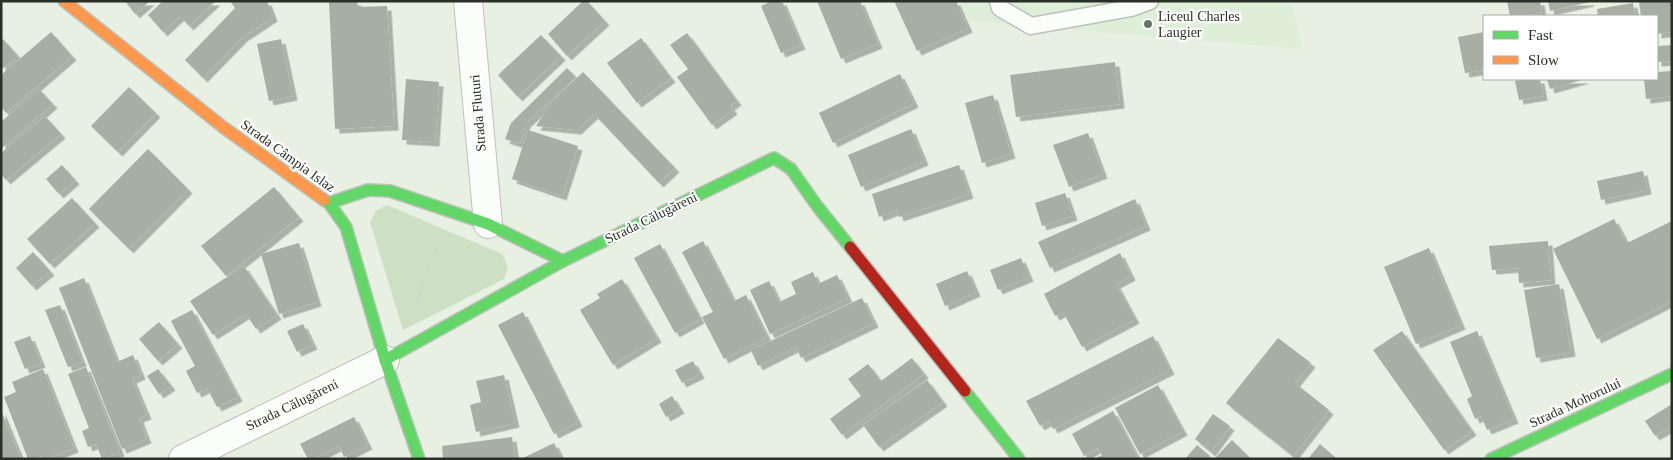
<svg xmlns="http://www.w3.org/2000/svg" width="1673" height="460" viewBox="0 0 1673 460" font-family="'Times New Roman',serif">
<style>
.built{fill:#dfeed8}
.green{fill:#cde0c3}
.building{fill:#a7aea4;filter:url(#shadow)}
.lines{fill:none;stroke-linecap:round;stroke-linejoin:round}
.lane-casing{stroke:#bcc2b9;stroke-width:19}
.street-casing{stroke:#bcc2b9;stroke-width:30}
.fast-casing{stroke:#bcc2b9;stroke-width:14}
.slow-casing{stroke:#bcc2b9;stroke-width:14}
.jam-casing{stroke:#bcc2b9;stroke-width:14}
.path{stroke:#d2d5d0;stroke-width:3;stroke-dasharray:2.5 4;stroke-linecap:butt}
.lane{stroke:#fbfdfb;stroke-width:16}
.street{stroke:#fbfdfb;stroke-width:28}
.fast{stroke:#63d668;stroke-width:11}
.slow{stroke:#ff974d;stroke-width:11}
.jam{stroke:#b3261e;stroke-width:11}
.poi-dot{fill:#6c7369;stroke:#fff;stroke-width:2}
.labels{text-anchor:middle;dominant-baseline:central;stroke-width:4.5;stroke-linejoin:round;paint-order:stroke}
.poi-label{font-size:14px;fill:#2a3027;stroke:#fff;text-anchor:start}
.street-label{font-size:14px;fill:#2a3027;stroke:#fff}
</style>
<defs>
<filter id="shadow"><feDropShadow dx="4.5" dy="4.5" stdDeviation="0" flood-color="#0004"/></filter>
</defs>
<rect width="100%" height="100%" fill="#e7f0e3"/>
<polygon class="built" points="960,1 1291,1 1302,49 969,21"/>
<polygon class="green" points="387,205 502,254 508,267 504,279 403,330 370,222 376,211"/>
<g class="building">
<polygon points="125,1 150,1 135,14"/>
<polygon points="163,1 216,1 189,26 180,16 163,32 148,15"/>
<polygon points="230,1 267,1 273,17 243,37 203,78 185,60 235,8"/>
<polygon points="329,1 357,1 358,7 387,6 394,126 335,129"/>
<polygon points="583,1 587,1 605,21 567,56 548,34"/>
<polygon points="772,1 782,1 801,45 781,53 761,6"/>
<polygon points="817,1 860,1 878,44 841,59"/>
<polygon points="894,1 956,1 968,28 917,51"/>
<polygon points="1507,1 1540,1 1542,12 1524,16 1510,16"/>
<polygon points="1548,1 1590,1 1590,2 1550,11"/>
<polygon points="1672,1 1672,32 1657,34 1657,16 1641,16 1639,2"/>
<polygon points="1633,3 1635,16 1598,16 1597,9"/>
<polygon points="51,32 72,56 6,113 1,107 1,75"/>
<polygon points="1484,32 1484,70 1465,73 1458,37"/>
<polygon points="687,33 737,101 730,106 733,110 712,125 677,77 688,69 670,45"/>
<polygon points="541,35 561,56 518,97 498,75"/>
<polygon points="641,38 671,78 637,103 607,63"/>
<polygon points="3,39 18,56 1,70 1,41"/>
<polygon points="281,39 293,96 269,101 257,44"/>
<polygon points="1672,45 1672,61 1657,62 1657,46"/>
<polygon points="1115,62 1120,104 1016,117 1010,75"/>
<polygon points="567,68 576,77 526,123 520,144 505,139 511,123"/>
<polygon points="1672,71 1672,96 1646,99 1644,79 1657,79 1657,72"/>
<polygon points="583,72 675,168 659,183 594,114 577,130 536,126 551,103"/>
<polygon points="900,74 914,103 833,143 819,113"/>
<polygon points="406,79 439,82 435,142 402,140"/>
<polygon points="1526,79 1540,79 1543,96 1519,100 1515,81"/>
<polygon points="1547,79 1585,79 1550,89"/>
<polygon points="129,87 156,113 118,152 91,126"/>
<polygon points="39,89 53,104 1,149 1,122"/>
<polygon points="993,95 1011,154 982,163 965,103"/>
<polygon points="45,116 61,134 6,180 1,174 1,153"/>
<polygon points="911,129 924,161 861,187 848,155"/>
<polygon points="528,130 578,146 562,196 512,179"/>
<polygon points="1088,133 1103,174 1069,187 1053,145"/>
<polygon points="148,149 188,189 129,249 89,209"/>
<polygon points="62,165 75,180 59,194 46,179"/>
<polygon points="959,165 969,194 899,217 897,210 879,217 872,194"/>
<polygon points="1643,171 1647,190 1601,200 1597,181"/>
<polygon points="274,187 299,217 226,276 201,246"/>
<polygon points="1065,193 1073,216 1042,226 1035,203"/>
<polygon points="72,198 95,223 50,264 27,239"/>
<polygon points="1135,199 1146,226 1050,268 1038,242"/>
<polygon points="1614,219 1627,243 1672,221 1672,301 1597,339 1553,249"/>
<polygon points="703,241 734,301 746,295 767,337 724,359 702,317 713,312 682,252"/>
<polygon points="1548,241 1551,280 1519,283 1518,268 1492,270 1489,246"/>
<polygon points="299,243 317,302 279,314 261,254"/>
<polygon points="660,244 700,319 675,333 634,258"/>
<polygon points="1429,248 1461,325 1416,344 1384,267"/>
<polygon points="33,252 50,271 32,286 16,268"/>
<polygon points="1120,253 1131,276 1116,284 1135,319 1082,347 1063,312 1055,316 1044,294"/>
<polygon points="1021,258 1029,277 998,290 990,270"/>
<polygon points="244,266 277,315 256,329 246,314 213,335 190,301"/>
<polygon points="967,271 976,292 945,306 936,284"/>
<polygon points="813,272 818,284 837,275 848,298 770,334 750,290 769,281 779,302 796,294 791,282"/>
<polygon points="84,278 117,362 133,355 141,375 132,379 147,415 139,418 147,439 122,449 59,288"/>
<polygon points="622,279 657,338 613,365 580,310 600,298 597,294"/>
<polygon points="1559,284 1571,352 1536,358 1524,290"/>
<polygon points="862,298 874,323 801,358 796,347 758,366 751,350"/>
<polygon points="60,305 82,362 68,367 45,310"/>
<polygon points="192,310 238,397 217,407 207,388 197,393 186,371 195,366 171,321"/>
<polygon points="523,312 578,422 554,434 498,325"/>
<polygon points="159,322 178,344 158,361 139,339"/>
<polygon points="303,324 313,345 297,352 287,331"/>
<polygon points="1402,331 1472,431 1444,450 1373,350"/>
<polygon points="1477,331 1514,419 1487,430 1481,416 1475,419 1467,399 1472,396 1450,342"/>
<polygon points="30,336 41,363 25,369 14,342"/>
<polygon points="1153,336 1170,370 1053,429 1049,421 1040,426 1026,401"/>
<polygon points="1278,338 1311,363 1295,383 1329,410 1293,456 1226,403"/>
<polygon points="912,358 924,374 842,435 830,419 861,396 848,379 868,364 881,381"/>
<polygon points="693,361 700,374 682,383 675,370"/>
<polygon points="86,367 120,452 102,459 96,444 88,447 82,431 89,428 68,374"/>
<polygon points="43,369 74,448 46,459 42,459 41,456 33,459 28,459 4,397 16,392 12,382"/>
<polygon points="158,369 171,386 159,394 147,376"/>
<polygon points="504,375 515,423 476,432 470,405 481,402 476,381"/>
<polygon points="927,380 943,402 879,447 863,425"/>
<polygon points="1158,385 1183,431 1140,454 1115,408"/>
<polygon points="672,396 680,409 666,417 659,404"/>
<polygon points="1672,404 1672,426 1655,436 1645,421"/>
<polygon points="1,410 21,459 1,459"/>
<polygon points="1113,411 1138,458 1094,459 1102,455 1098,448 1084,456 1072,434"/>
<polygon points="1213,414 1230,426 1211,452 1195,439"/>
<polygon points="354,417 368,445 344,457 339,446 313,459 308,459 300,444"/>
<polygon points="512,437 515,459 443,459 442,446"/>
<polygon points="1232,440 1251,459 1214,459"/>
<polygon points="554,443 562,459 521,459"/>
<polygon points="1320,444 1337,459 1308,459"/>
<polygon points="1197,445 1210,456 1208,459 1185,459"/>
</g>
<g class="lines">
<g class="lane-casing">
<polyline id="lane" points="998,1 1000,8 1031,26 1131,8 1150,1"/>
</g>
<g class="street-casing">
<g id="street">
<polyline points="468,1 488,224"/>
<polyline points="183,459 385,360"/>
</g>
</g>
<g class="fast-casing">
<g id="fast">
<polyline points="324,200 329,203 346,227 385,360 419,459"/>
<polyline points="329,203 368,190 390,191 488,224 563,261"/>
<polyline points="385,360 563,261 774,158 791,169 817,206 850,247"/>
<polyline points="965,391 1019,459"/>
<polyline points="1491,459 1672,374"/>
</g>
</g>
<g class="slow-casing">
<polyline id="slow" points="64,1 223,127 324,200"/>
</g>
<g class="jam-casing">
<polyline id="jam" points="850,247 965,391"/>
</g>
<polyline class="path" points="415,307 439,240"/>
<use href="#lane" class="lane"/>
<use href="#street" class="street"/>
<use href="#fast" class="fast"/>
<use href="#slow" class="slow"/>
<use href="#jam" class="jam"/>
</g>
<circle class="poi-dot" cx="1148" cy="24" r="5"/>
<g class="labels">
<g class="poi-label">
<text x="1158" y="16">Liceul Charles<tspan x="1158" dy="16">Laugier</tspan></text>
</g>
<g class="street-label">
<text transform="translate(478 113) rotate(-95)">Strada Fluturi</text>
<text transform="translate(288 156) rotate(36)">Strada Câmpia Islaz</text>
<text transform="translate(651 218) rotate(-26)">Strada Călugăreni</text>
<text transform="translate(1575 403) rotate(-25)">Strada Mohorului</text>
<text transform="translate(292 405) rotate(-26)">Strada Călugăreni</text>
</g>
</g>
<rect width="1673" height="460" fill="none" stroke="#2a3027" stroke-width="5"/>
<rect x="1483" y="15" width="175" height="65" fill="#ffffff" stroke="#aaaca9"/>
<rect x="1493" y="31" width="25" height="8" fill="#63d668" stroke="#aaaca9"/>
<text x="1528" y="40" font-size="15" fill="#2a3027">Fast</text>
<rect x="1493" y="56" width="25" height="8" fill="#ff974d" stroke="#aaaca9"/>
<text x="1528" y="65" font-size="15" fill="#2a3027">Slow</text>
</svg>
